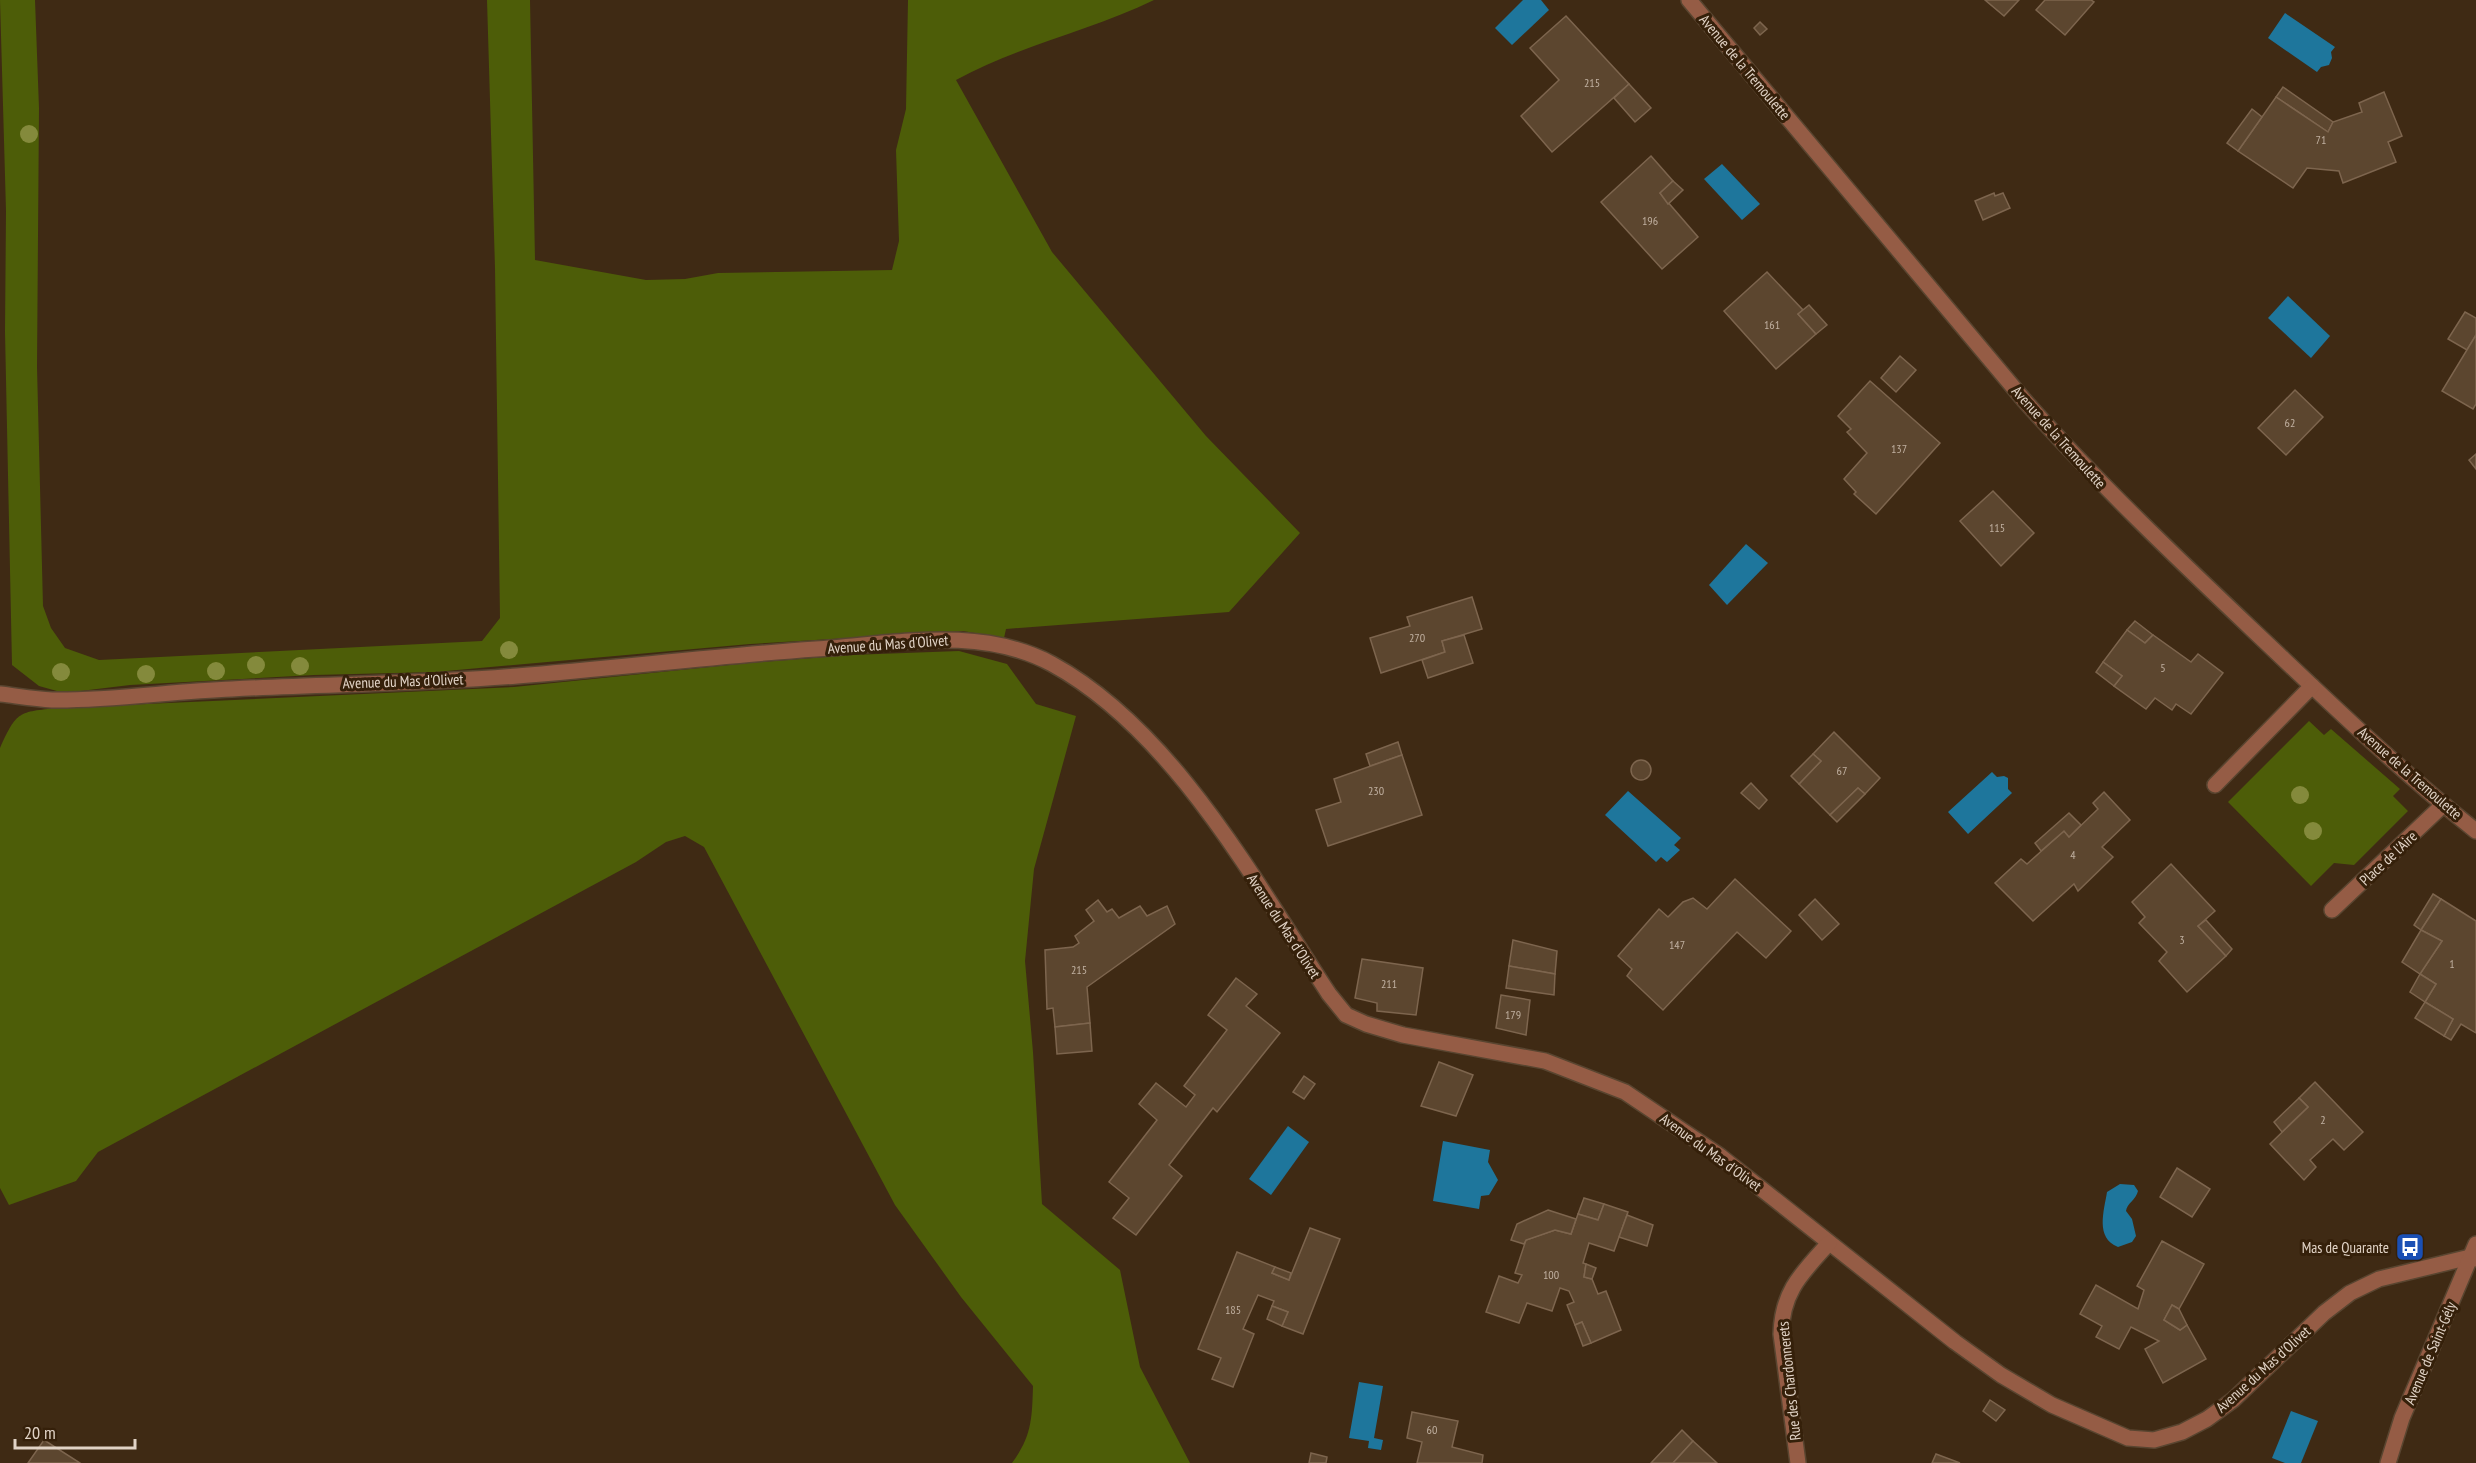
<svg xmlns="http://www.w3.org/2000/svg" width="2476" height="1463" viewBox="0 0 2476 1463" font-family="'PT Sans Narrow',sans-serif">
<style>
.green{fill:#4d5d08}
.water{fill:#1e769c}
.building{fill:#5c462f;stroke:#7d654e;stroke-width:1.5}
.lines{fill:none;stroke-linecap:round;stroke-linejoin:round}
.minor-casing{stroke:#594530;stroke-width:18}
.minor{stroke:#955c45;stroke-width:15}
.tree{fill:#848a3c}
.labels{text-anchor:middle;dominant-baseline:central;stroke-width:6;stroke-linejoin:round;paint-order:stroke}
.number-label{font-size:12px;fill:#c0b0a0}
.street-label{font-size:15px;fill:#e1d3c6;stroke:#35200a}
.poi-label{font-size:15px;fill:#e1d3c6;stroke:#35200a;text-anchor:end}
</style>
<rect width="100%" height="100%" fill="#3f2a14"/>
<g class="green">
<path d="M0,0H35L39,108L37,367L43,606L51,628L65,648L99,660L482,641L500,618L495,268L487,0H530L535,260L646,280L685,279L718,273L892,270L899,241L896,150L906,109L908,0H1154C1090,31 1018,46 956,80L1052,252L1206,436L1300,533L1229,612L1006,629L1004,638L963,631L750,644L435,672L314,675L130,685L64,693L39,686L12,665L5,332L6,211Z"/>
<path d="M959,651L1007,664L1036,704L1076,716L1034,869L1025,961L1033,1052L1042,1204L1120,1270L1140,1367L1190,1463H1012C1032,1436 1032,1418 1033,1386L961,1297L895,1205L704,847L685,836L666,842L636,862L98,1152L76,1181L9,1205L0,1188V748C17,711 18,712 58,708L514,687L749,663L851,655Z"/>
<polygon points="2309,721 2324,735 2331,729 2400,789 2393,796 2408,811 2354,865 2334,863 2311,886 2228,802"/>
</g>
<g class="water">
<polygon points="1523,0 1541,0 1549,10 1512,45 1495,28"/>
<polygon points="2285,13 2335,47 2331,52 2332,58 2329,65 2321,67 2317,72 2268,38"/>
<polygon points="1722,164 1760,204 1742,220 1704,179"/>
<polygon points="2288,296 2330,336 2311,358 2268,318"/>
<polygon points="1746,544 1768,563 1727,605 1709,585"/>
<polygon points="1992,772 1997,777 2004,776 2008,778 2008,789 2012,793 1968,834 1948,812"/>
<polygon points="1628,791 1681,838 1674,845 1680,850 1667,862 1661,857 1656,862 1605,815"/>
<polygon points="1288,1126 1309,1142 1271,1195 1249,1179"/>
<polygon points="1443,1141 1490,1150 1488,1162 1498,1180 1489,1195 1481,1196 1479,1209 1433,1201"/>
<path d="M2120,1184L2134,1185L2138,1191C2136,1200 2127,1203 2126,1211L2132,1219L2136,1236L2132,1242L2118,1247C2095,1238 2104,1211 2107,1192Z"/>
<polygon points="1359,1382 1383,1386 1374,1438 1383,1440 1381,1450 1368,1448 1369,1441 1349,1438"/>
<polygon points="2291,1411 2318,1421 2301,1463 2285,1463 2272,1458"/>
</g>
<g class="building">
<polygon points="1985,0 2019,0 2004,16"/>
<polygon points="2045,0 2091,0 2094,2 2065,35 2036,10"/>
<polygon points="1566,16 1629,84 1552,152 1521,116 1559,80 1530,48"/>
<polygon points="1760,22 1767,29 1760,35 1754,28"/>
<polygon points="1629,84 1651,108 1635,122 1614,98"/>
<polygon points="2283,87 2333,122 2328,132 2276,97"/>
<polygon points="2384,92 2402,136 2388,142 2396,162 2343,183 2339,171 2307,168 2293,188 2238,151 2276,97 2328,132 2333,122 2362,112 2359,103"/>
<polygon points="2252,109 2262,117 2238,151 2227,143"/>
<polygon points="1651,156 1673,181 1660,193 1698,237 1662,269 1601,202"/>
<polygon points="1673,181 1683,190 1668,204 1660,193"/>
<polygon points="1994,193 1995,196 2003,193 2010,208 1983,220 1975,201"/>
<polygon points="1767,272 1803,310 1798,314 1816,334 1776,369 1724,311"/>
<polygon points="1809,305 1827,325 1816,334 1798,314"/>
<polygon points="2465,312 2476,318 2476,335 2467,350 2448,339"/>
<polygon points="2476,335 2476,404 2473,409 2442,391"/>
<polygon points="1900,356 1916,370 1896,392 1881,378"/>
<polygon points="1870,381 1940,443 1876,514 1854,494 1856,492 1844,479 1867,453 1847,432 1851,429 1838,416"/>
<polygon points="2295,390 2323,417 2286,455 2258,428"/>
<polygon points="2476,454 2476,469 2469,460"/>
<polygon points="1993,491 2034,533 2001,566 1960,521"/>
<polygon points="1472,597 1482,629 1442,641 1445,652 1381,673 1370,638 1410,626 1407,617"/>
<polygon points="2135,621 2153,635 2145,643 2127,630"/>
<polygon points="2127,630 2145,643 2153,635 2191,662 2198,654 2223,673 2191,714 2176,704 2172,710 2155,698 2146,709 2114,686 2122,676 2103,662"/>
<polygon points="1464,635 1473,663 1428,678 1422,660 1445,652 1442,641"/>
<polygon points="2103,662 2122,676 2114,686 2096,672"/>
<polygon points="1834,732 1880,778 1865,794 1858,788 1830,815 1799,784 1821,761 1813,754"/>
<polygon points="1398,742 1402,755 1370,766 1366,754"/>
<polygon points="1813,754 1821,761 1799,784 1791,776"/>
<polygon points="1402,755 1422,815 1328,846 1316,810 1341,802 1334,779"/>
<circle cx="1641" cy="770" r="10"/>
<polygon points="1751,783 1767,800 1759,809 1741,793"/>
<polygon points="1858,788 1865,794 1837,822 1830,815"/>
<polygon points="2104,792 2130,820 2102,847 2113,857 2078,891 2074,884 2033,921 1995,883 2021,859 2027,864 2064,831 2069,837 2098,809 2093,803"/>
<polygon points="2069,813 2081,825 2069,837 2064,831 2041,851 2035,843"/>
<polygon points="2171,864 2215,911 2198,926 2226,956 2187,992 2159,961 2167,952 2139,923 2145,917 2132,902"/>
<polygon points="1735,879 1791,931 1766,958 1737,932 1663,1010 1627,976 1632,969 1618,956 1659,909 1668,917 1683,902 1693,898 1707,909"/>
<polygon points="2433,894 2441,899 2421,930 2414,925"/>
<polygon points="1815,899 1839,924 1822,940 1799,915"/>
<polygon points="2441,899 2476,921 2476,1033 2461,1024 2451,1040 2444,1036 2453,1019 2425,1002 2436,984 2420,974 2442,941 2421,930"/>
<polygon points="1098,900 1107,912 1112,909 1119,918 1140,906 1147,916 1167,906 1175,924 1087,987 1090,1023 1055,1027 1053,1008 1047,1009 1045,950 1073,947 1079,943 1075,936 1094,921 1086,910"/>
<polygon points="2206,920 2232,949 2226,956 2198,926"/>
<polygon points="2421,930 2442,941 2420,974 2402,962"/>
<polygon points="1513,940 1557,951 1555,974 1509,966"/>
<polygon points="1362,959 1423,968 1416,1015 1377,1011 1377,1003 1355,998"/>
<polygon points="1509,966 1555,974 1554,995 1506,988"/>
<polygon points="2420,974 2436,984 2425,1002 2410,992"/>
<polygon points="1236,978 1257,994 1246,1006 1280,1033 1217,1112 1213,1108 1169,1165 1182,1176 1136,1235 1113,1218 1129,1198 1109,1182 1157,1120 1139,1104 1156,1083 1186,1107 1195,1095 1184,1086 1227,1030 1208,1015"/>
<polygon points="1501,995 1530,1000 1526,1035 1496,1028"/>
<polygon points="2425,1002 2453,1019 2444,1036 2415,1018"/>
<polygon points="1090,1023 1092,1051 1057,1054 1055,1027"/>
<polygon points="1439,1062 1473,1075 1456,1116 1421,1106"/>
<polygon points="1304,1076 1315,1084 1304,1099 1293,1092"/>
<polygon points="2315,1082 2363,1132 2344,1150 2333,1139 2310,1160 2316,1167 2304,1180 2270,1144 2308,1107 2299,1098"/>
<polygon points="2299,1098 2308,1107 2282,1132 2274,1122"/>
<polygon points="2177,1168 2210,1189 2192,1217 2160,1197"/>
<polygon points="1584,1198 1604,1204 1598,1220 1578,1214"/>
<polygon points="1604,1204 1628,1212 1614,1251 1589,1243 1583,1263 1586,1264 1584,1277 1592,1279 1598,1294 1606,1291 1621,1330 1591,1343 1582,1322 1575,1325 1567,1305 1574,1302 1569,1291 1560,1288 1552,1311 1527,1303 1519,1323 1486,1312 1499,1276 1518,1283 1522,1275 1515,1273 1526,1240 1555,1230 1571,1234 1578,1214 1598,1220"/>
<polygon points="1548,1210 1576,1219 1571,1234 1555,1230 1526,1240 1524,1244 1511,1240 1517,1224"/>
<polygon points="1627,1215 1653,1225 1647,1246 1619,1237"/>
<polygon points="1310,1228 1340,1239 1303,1334 1282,1326 1288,1312 1272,1306 1274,1301 1258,1295 1243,1329 1254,1334 1233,1387 1212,1379 1221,1358 1198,1349 1237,1252 1275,1267 1272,1273 1289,1280"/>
<polygon points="2162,1241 2204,1264 2179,1309 2172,1305 2164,1320 2180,1330 2187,1325 2206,1359 2163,1383 2145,1349 2159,1341 2131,1327 2119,1349 2096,1337 2102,1326 2080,1314 2096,1285 2138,1309 2144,1290 2137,1286"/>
<polygon points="1586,1264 1596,1268 1592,1279 1584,1277"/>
<polygon points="1275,1267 1291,1273 1289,1280 1272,1273"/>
<polygon points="2172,1305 2179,1309 2187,1325 2180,1330 2164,1320"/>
<polygon points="1272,1306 1288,1312 1282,1326 1267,1319"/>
<polygon points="1582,1322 1591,1343 1583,1346 1575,1325"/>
<polygon points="1990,1400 2005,1410 1996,1421 1983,1411"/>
<polygon points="1412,1412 1458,1421 1452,1447 1483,1455 1482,1463 1417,1463 1422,1442 1407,1438"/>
<polygon points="1682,1430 1693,1441 1673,1463 1651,1463"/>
<polygon points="44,1440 80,1463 28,1463"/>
<polygon points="1693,1441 1717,1463 1673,1463"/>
<polygon points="1311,1453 1327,1457 1326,1463 1309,1463"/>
<polygon points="1936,1454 1960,1463 1932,1463"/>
</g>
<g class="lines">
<g class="minor-casing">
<g id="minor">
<path d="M1689,0L2024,400C2097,482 2177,558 2257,634C2328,701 2399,770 2476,831"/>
<path d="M0,694C17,696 35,699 52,700C112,701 172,691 232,689C327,684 422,684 517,676C617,668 716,656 816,649C893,644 980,625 1052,664C1173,730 1255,882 1329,994L1346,1015L1366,1024L1403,1035L1545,1061L1625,1092L1720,1156L1955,1342L2001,1375L2052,1405L2128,1438L2154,1440L2182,1432L2207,1419L2233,1400L2324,1313L2350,1293L2379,1279L2470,1257L2476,1259"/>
<polyline points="2215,785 2312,686"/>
<polyline points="2332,910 2443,805"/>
<path d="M1798,1463L1781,1334C1782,1291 1802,1273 1829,1243"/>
<polyline points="2388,1463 2402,1418 2476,1244"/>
</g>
</g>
<use href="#minor" class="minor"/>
</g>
<g class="tree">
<circle cx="29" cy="134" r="9"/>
<circle cx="509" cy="650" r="9"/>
<circle cx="256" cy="665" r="9"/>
<circle cx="300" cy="666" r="9"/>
<circle cx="216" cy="671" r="9"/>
<circle cx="61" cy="672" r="9"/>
<circle cx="146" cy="674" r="9"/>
<circle cx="2300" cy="795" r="9"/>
<circle cx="2313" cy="831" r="9"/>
</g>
<defs>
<g id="bus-square" transform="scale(1.5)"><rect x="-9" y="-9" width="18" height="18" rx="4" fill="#1a4fb4" stroke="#35200a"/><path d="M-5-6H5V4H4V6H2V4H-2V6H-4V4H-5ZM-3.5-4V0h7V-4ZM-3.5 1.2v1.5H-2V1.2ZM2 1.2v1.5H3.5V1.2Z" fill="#fff"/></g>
</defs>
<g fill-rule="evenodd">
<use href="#bus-square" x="2410" y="1247"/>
</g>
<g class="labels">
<g class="number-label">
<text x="1592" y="82">215</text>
<text x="2321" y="139">71</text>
<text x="1650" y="220">196</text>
<text x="1772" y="324">161</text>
<text x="2290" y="422">62</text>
<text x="1899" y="448">137</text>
<text x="1997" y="527">115</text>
<text x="1417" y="637">270</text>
<text x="2163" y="667">5</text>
<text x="1842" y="770">67</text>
<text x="1376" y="790">230</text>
<text x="2073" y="854">4</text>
<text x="2182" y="939">3</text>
<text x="1677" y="944">147</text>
<text x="2452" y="963">1</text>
<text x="1079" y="969">215</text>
<text x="1389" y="983">211</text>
<text x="1513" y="1014">179</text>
<text x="2323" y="1119">2</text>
<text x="1551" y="1274">100</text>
<text x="1233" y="1309">185</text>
<text x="1432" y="1429">60</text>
</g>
<g class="street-label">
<text transform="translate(1745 67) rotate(50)">Avenue de la Tremoulette</text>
<text transform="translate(2059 437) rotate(48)">Avenue de la Tremoulette</text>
<text transform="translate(888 644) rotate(-4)">Avenue du Mas d'Olivet</text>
<text transform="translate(403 681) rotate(-2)">Avenue du Mas d'Olivet</text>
<text transform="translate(2410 773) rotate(41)">Avenue de la Tremoulette</text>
<text transform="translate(2388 858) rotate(-43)">Place de l'Aire</text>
<text transform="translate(1284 926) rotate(57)">Avenue du Mas d'Olivet</text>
<text transform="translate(1711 1152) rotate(36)">Avenue du Mas d'Olivet</text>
<text transform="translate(2430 1353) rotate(-67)">Avenue de Saint-Gély</text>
<text transform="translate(2263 1369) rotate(-42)">Avenue du Mas d'Olivet</text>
<text transform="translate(1789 1381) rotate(-96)">Rue des Chardonnerets</text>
</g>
<g class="poi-label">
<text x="2389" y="1247">Mas de Quarante</text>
</g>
</g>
<path d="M15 1439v9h120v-9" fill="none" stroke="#e1d3c6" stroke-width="3"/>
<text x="24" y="1439" font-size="18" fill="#e1d3c6" stroke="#35200a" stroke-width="4.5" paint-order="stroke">20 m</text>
</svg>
